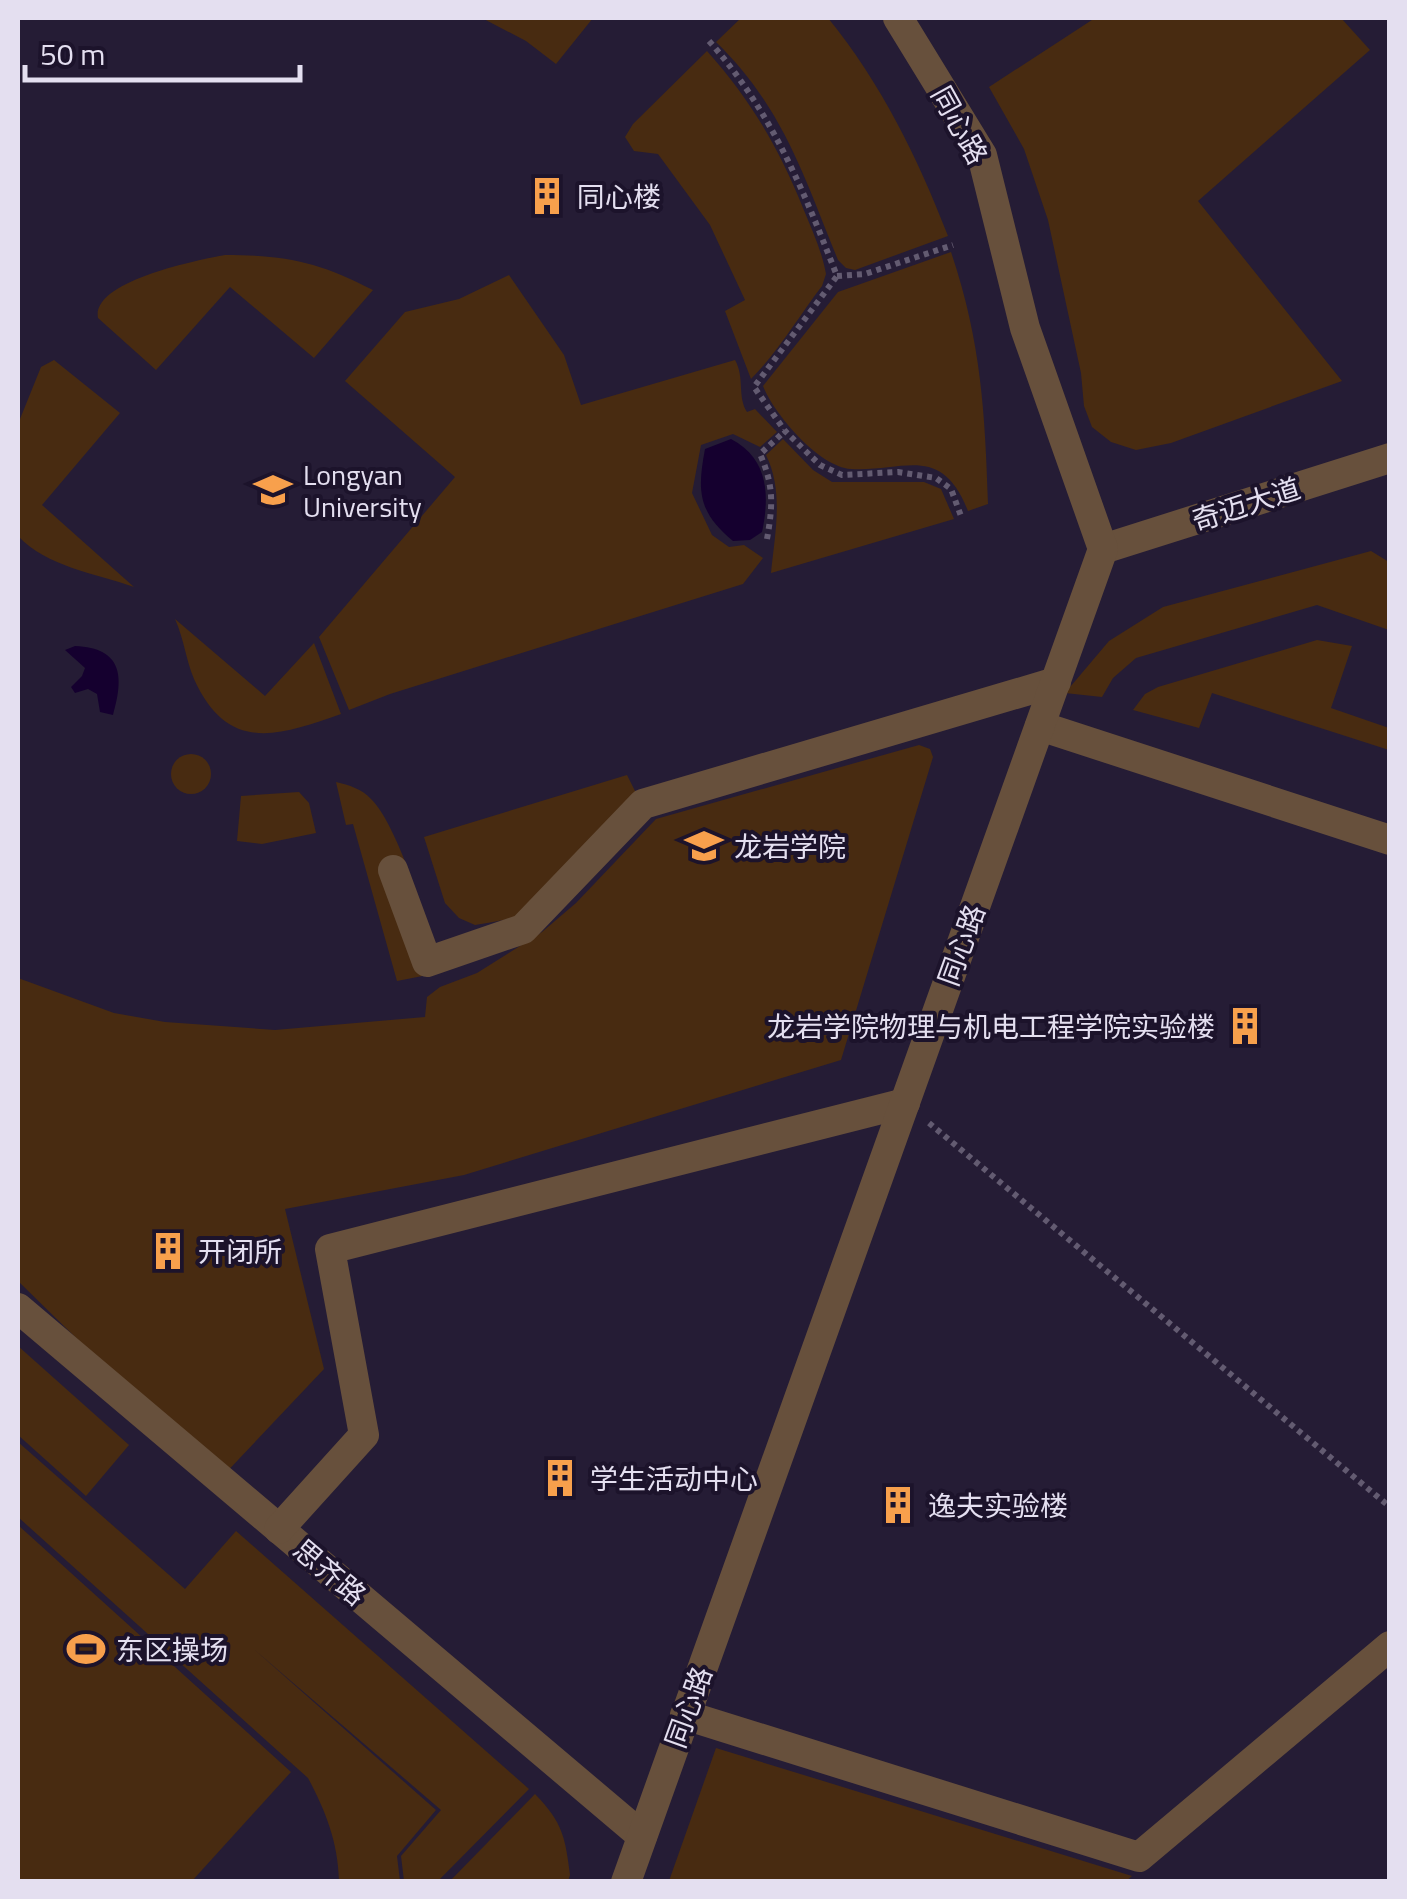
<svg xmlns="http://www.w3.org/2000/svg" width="1407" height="1899" viewBox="0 0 1407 1899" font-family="'Titillium Web','Noto Sans SC',sans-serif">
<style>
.green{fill:#482b11}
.water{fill:#15002f}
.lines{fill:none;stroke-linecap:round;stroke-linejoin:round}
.path{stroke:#635b71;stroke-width:6;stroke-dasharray:5 5;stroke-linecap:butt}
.street{stroke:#67503c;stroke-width:30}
.labels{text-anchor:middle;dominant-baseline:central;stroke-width:8;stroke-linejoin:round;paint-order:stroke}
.street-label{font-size:28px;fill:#e4dff0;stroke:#1c132b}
.poi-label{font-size:28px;fill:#e4dff0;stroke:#1c132b;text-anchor:start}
</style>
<rect width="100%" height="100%" fill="#251c35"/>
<g class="green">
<polygon points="482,18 593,18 556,64 526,41"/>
<path d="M741,18H828C881,83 918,158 948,236L855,270L846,268L838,260C804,177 783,107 716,42Z"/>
<polygon points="1095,18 1341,18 1370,50 1198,201 1342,381 1171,443 1136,450 1111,442 1092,427 1084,406 1081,373 1048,220 1024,149 989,87"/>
<path d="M707,51C750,99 779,148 803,208C812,230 822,251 826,274L822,286C799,316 778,352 751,379L725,311L745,300L710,225L658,154L634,151L625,137L633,124Z"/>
<path d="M951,252C981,341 985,411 988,504L968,511C941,443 905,472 851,469C819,467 774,414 763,386L838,292Z"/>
<path d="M225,255C286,255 319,262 373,290L314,358L230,287L156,370L98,318C91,281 198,260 225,255Z"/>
<path d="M509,275L564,355L581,405L735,360C745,378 737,396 747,412L755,409L777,432L760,447L733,434L701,445L692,493L712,535L729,547L744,545L763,558L743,584L390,694L349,710L319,637L455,477L345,381L405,312L459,299Z"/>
<path d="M54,360L120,413L42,505L134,587C95,573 47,567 18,536V424L41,367Z"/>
<path d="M783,439L813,470L832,482H924L941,489L954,519L771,573C775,532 784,492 766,455Z"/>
<polygon points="1371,551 1389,562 1389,630 1317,605 1136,658 1113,678 1102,697 1065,693 1109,641 1163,607"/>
<path d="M175,619L265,696L314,643L341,714C278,736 228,754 194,679C186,660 184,639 175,619Z"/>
<polygon points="1317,640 1352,646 1331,708 1389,728 1389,750 1212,693 1199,728 1133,710 1145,694 1158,687"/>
<polygon points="919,745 930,749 933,757 841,1060 464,1175 285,1209 324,1369 220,1479 18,1281 18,978 114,1013 165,1022 275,1030 425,1017 427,997 440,987 477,973 542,932 576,903 656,819"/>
<circle cx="191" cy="774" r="20"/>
<polygon points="627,775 639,799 514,918 493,922 475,925 459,918 445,903 424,837"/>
<path d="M336,782C349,785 362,789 371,799C399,826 429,931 443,972L397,981L353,824L346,825Z"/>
<polygon points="299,792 309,803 316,833 262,844 237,841 241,796"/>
<polygon points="18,1346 129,1445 86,1496 18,1435"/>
<path d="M18,1442L185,1589L236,1531L529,1789L438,1881H404L401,1856L441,1810L248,1644L436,1810L397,1856L400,1881H339C338,1842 326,1812 308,1778L18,1517Z"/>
<polygon points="18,1525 291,1772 192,1881 18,1881"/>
<polygon points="716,1748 1132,1876 1125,1882 669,1881"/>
<path d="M535,1794C563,1823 565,1837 570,1875L568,1881H450Z"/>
</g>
<g class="water">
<path d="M731,439C768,458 770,495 762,532L750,540L733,541C698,512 697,491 705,449Z"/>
<path d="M75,646C123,648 124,677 113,715L100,712L97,694L88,689L75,693L71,687L82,676L85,668L65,650Z"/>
</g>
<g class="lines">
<g class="path">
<path d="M709,41C772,112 803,189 837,276L754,387L785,431L820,465L842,475L898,472L936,478L951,489L961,516"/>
<polyline points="837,276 865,274 953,245"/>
<path d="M767,539C773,505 774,486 760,454L785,431"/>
<polyline points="929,1123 1390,1507"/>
</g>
<g class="street">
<polyline points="1103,549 1390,458"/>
<polyline points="1040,726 1390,840"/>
<polyline points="393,870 427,962 523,929 643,804 1056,682"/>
<polyline points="18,1308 642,1836"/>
<polyline points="279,1529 364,1435 330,1249 905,1103"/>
<polyline points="685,1715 1139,1857 1390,1646"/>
<polyline points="626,1882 1103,549 1025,328 982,155 898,18"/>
</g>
</g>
<defs>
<g id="building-bare" transform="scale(3)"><path d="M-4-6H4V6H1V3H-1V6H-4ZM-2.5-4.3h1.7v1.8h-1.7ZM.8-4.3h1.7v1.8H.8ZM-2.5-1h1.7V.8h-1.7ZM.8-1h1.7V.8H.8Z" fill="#f8a04c" stroke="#1c132b" stroke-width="2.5" paint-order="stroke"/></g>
<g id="university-bare" transform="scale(3)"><path d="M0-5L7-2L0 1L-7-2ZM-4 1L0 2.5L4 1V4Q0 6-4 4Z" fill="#f8a04c" stroke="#1c132b" stroke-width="2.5" paint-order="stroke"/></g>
<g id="stadium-bare" transform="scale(3)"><path d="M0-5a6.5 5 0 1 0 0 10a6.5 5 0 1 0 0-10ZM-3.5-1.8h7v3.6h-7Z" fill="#f8a04c" stroke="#1c132b" stroke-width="2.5" paint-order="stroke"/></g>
</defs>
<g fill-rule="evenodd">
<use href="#building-bare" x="547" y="196"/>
<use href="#university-bare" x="273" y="490"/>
<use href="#university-bare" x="704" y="846"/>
<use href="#building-bare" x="1245" y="1026"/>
<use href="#building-bare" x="168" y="1251"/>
<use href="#building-bare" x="560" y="1478"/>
<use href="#building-bare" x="898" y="1505"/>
<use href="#stadium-bare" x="86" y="1649"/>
</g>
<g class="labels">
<g class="street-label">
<text transform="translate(960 125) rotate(61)">同心路</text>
<text transform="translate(1246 504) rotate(-18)">奇迈大道</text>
<text transform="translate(961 945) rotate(-70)">同心路</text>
<text transform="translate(330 1572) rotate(40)">思齐路</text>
<text transform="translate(688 1707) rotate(-70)">同心路</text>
</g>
<g class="poi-label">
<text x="577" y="196">同心楼</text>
<text x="303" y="474">Longyan<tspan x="303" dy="32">University</tspan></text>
<text x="734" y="846">龙岩学院</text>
<text x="1215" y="1026" text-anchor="end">龙岩学院物理与机电工程学院实验楼</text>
<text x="198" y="1251">开闭所</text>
<text x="590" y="1478">学生活动中心</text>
<text x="928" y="1505">逸夫实验楼</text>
<text x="116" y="1649">东区操场</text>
</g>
</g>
<rect width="1407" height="1899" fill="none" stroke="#e4dff0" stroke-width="40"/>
<path d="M25 65v15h275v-15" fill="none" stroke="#e4dff0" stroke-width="5"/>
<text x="40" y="65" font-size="30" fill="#e4dff0" stroke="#1c132b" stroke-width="8" paint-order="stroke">50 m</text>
</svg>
